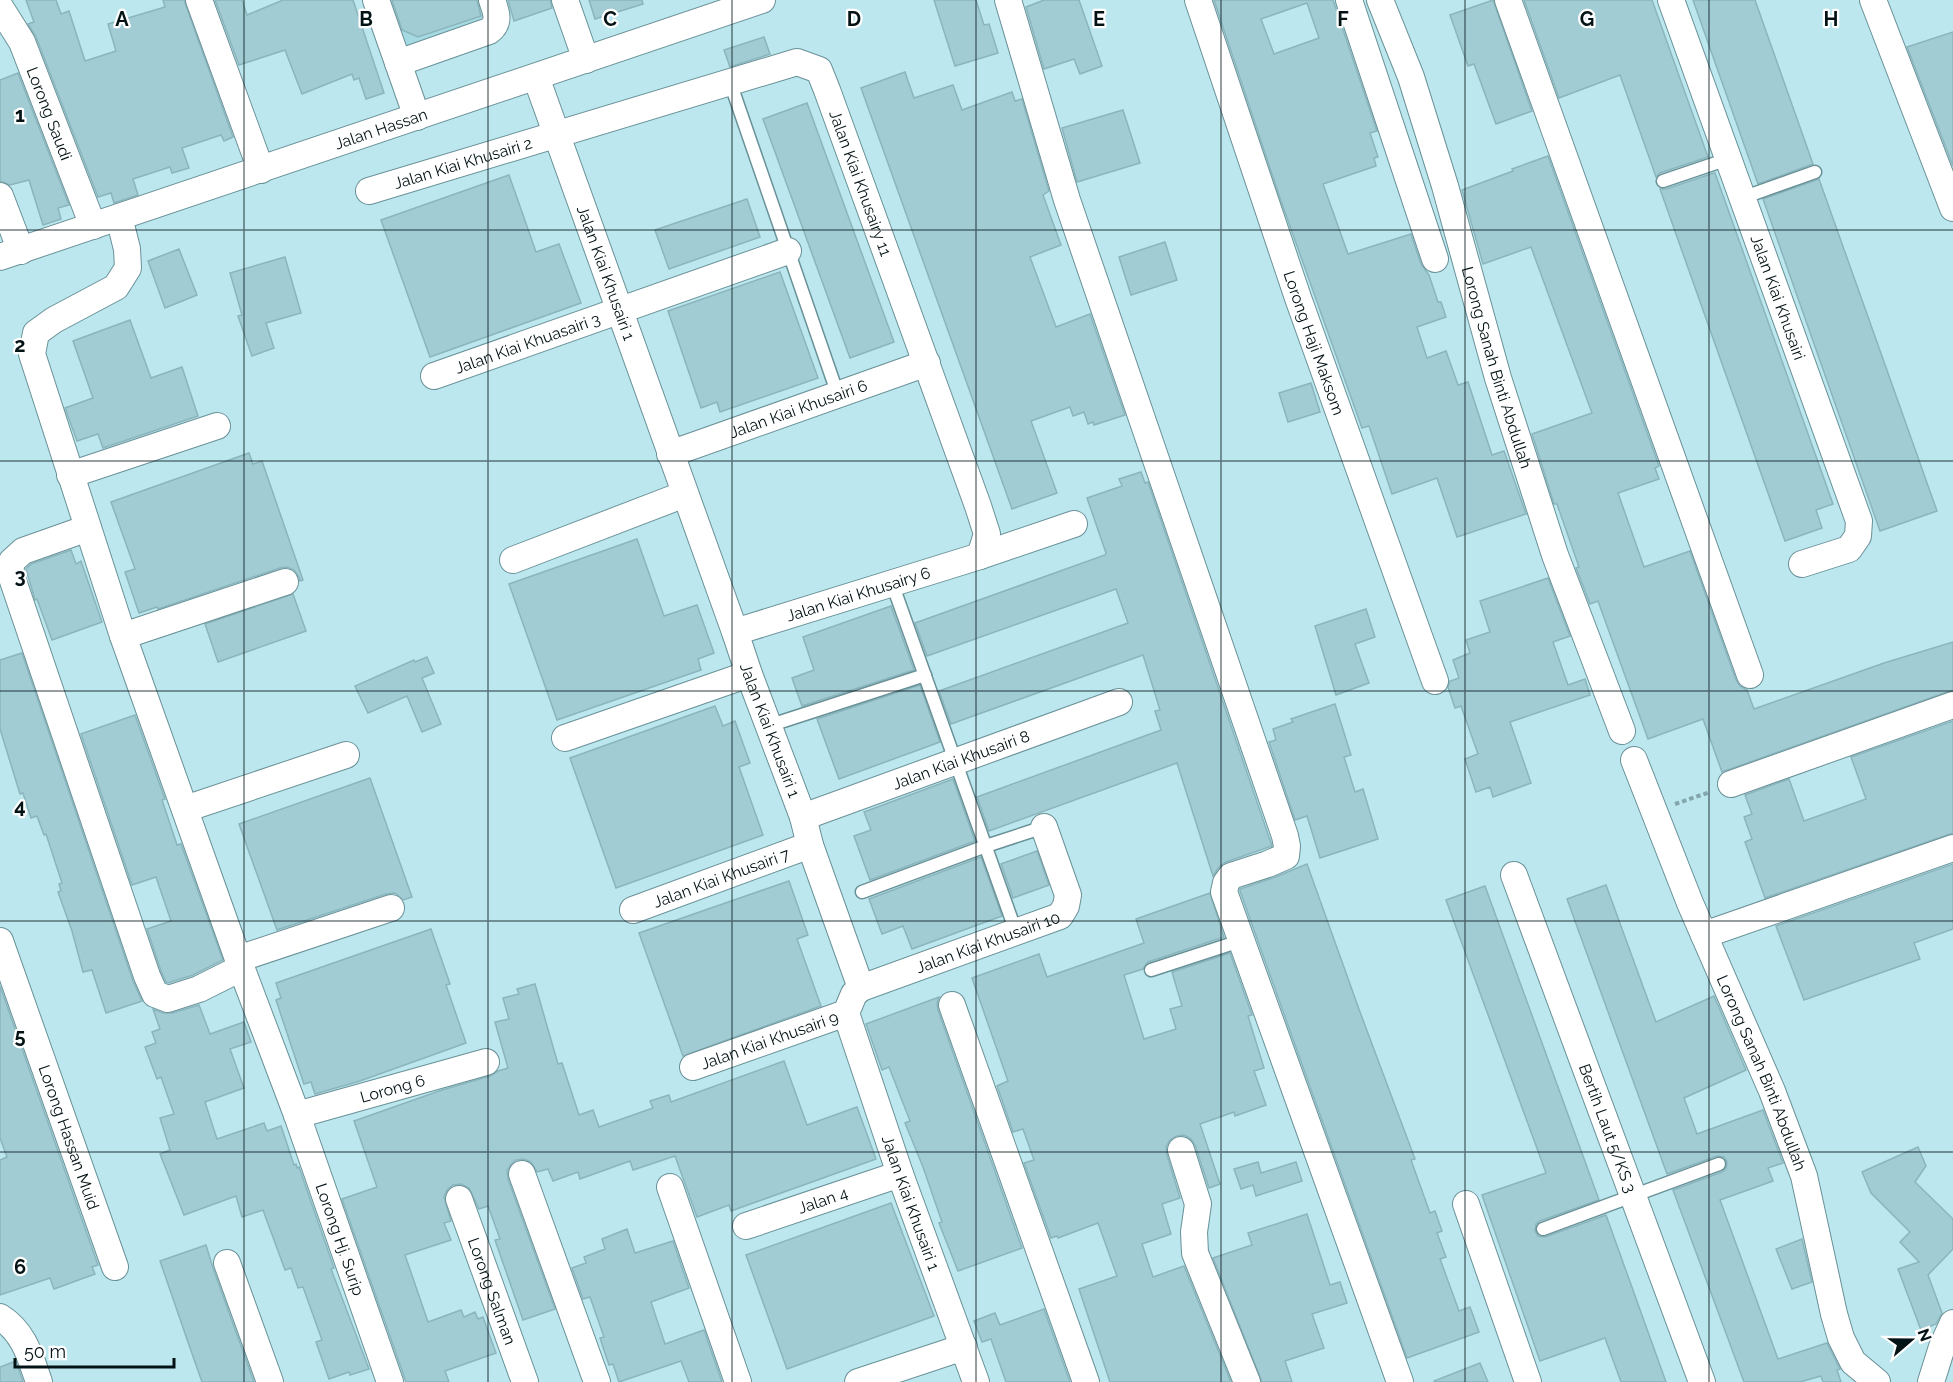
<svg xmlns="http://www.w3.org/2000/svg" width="1953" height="1382" viewBox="0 0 1953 1382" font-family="Raleway,sans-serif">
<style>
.built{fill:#a6dae3}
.building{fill:#a2ccd4;stroke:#8bb5bc;stroke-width:1.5;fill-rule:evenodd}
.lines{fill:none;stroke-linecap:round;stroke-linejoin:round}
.lane-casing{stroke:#699198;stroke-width:15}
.street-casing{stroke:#699198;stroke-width:28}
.path{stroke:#83a6ac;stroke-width:4;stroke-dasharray:4.5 3;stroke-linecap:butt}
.lane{stroke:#fff;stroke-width:12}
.street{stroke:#fff;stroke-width:26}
.grid{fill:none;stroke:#031215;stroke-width:1.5;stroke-opacity:0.55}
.labels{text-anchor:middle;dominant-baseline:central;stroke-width:4.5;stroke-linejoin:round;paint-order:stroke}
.street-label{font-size:16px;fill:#031215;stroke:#fff}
.grid-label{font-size:20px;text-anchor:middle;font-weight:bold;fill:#031215;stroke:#fff;stroke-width:4.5;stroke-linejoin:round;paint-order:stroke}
</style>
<rect width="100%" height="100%" fill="#bce7ee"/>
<polygon class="built" points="385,0 484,0 490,17 403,53"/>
<g class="building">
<polygon points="26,0 56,0 61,14 69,11 85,61 116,51 108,24 165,7 163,0 184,0 233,137 224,141 221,135 182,148 189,168 172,173 170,167 133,179 138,195 114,203 111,193 98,197 36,37 28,24 34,22"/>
<polygon points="215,0 242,0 247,15 283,0 353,0 384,93 366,99 359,78 354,80 352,74 302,94 285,50 239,65"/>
<polygon points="392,0 477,0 481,16 418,37 402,30"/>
<polygon points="508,0 550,0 552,8 514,21"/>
<polygon points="589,0 642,0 643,4 595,19"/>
<polygon points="934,0 976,0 984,25 989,24 998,53 955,66"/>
<polygon points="1044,0 1079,0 1102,66 1080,74 1074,59 1044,69 1026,7"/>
<path d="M1214,0H1333L1377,131L1370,133L1378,157L1374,158L1376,166L1323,184L1348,254L1411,234L1421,264L1429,275L1438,302H1441L1446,317L1417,327L1427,358L1446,351L1458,385L1468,382L1492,455L1504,451L1526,514L1457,537L1437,478L1392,494L1369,426L1362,428L1281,201ZM1307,3L1319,38L1274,54L1261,19Z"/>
<polygon points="1493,0 1532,111 1496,124 1474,64 1468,66 1450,15"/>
<polygon points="1524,0 1652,0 1708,157 1660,173 1656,177 1620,75 1559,98"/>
<polygon points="1693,0 1755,0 1813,164 1758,184"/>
<polygon points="1953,32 1953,166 1907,47"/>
<polygon points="764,37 770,54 730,67 724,50"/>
<polygon points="905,72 914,98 953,85 962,110 1012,92 1015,101 1022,99 1049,191 1043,195 1061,245 1030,257 1056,327 1090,314 1125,415 1094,425 1093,422 1088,424 1084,412 1073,416 1070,407 1031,421 1057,493 1012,509 861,88"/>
<polygon points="18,73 69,205 58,208 61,219 43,225 29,180 10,185 0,181 0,80"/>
<polygon points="807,103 894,342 850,358 763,119"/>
<polygon points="1123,110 1140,163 1077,182 1062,128"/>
<polygon points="1548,156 1659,466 1655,468 1659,479 1618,493 1644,567 1690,551 1736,680 1740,686 1747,690 1754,709 1884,663 1953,642 1953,690 1722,772 1703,719 1648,739 1598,601 1590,604 1576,568 1579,567 1557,504 1554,504 1532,434 1592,413 1531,247 1483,264 1462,190 1513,171 1512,169"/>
<polygon points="1714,173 1715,173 1833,504 1816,510 1822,528 1785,541 1660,189 1666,189"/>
<polygon points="509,175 536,252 559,244 581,303 430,357 381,220"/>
<polygon points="1819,179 1937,511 1880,531 1763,199"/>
<polygon points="747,199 760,237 669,269 655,230"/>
<polygon points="1165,242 1177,280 1131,295 1119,257"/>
<polygon points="179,249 197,295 165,308 148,261"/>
<polygon points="285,257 301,313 266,323 274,348 252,356 238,316 242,315 230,273"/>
<polygon points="780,272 818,378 720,412 717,402 701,408 668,311"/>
<polygon points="130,320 151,378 182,367 198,416 103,448 98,434 77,441 65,408 93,398 73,341"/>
<polygon points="1311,383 1320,412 1288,422 1279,393"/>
<polygon points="249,453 253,464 262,461 303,580 300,581 299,577 294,570 287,567 280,568 158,609 157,607 139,613 125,572 135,569 111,502"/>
<polygon points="1141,472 1145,483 1148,482 1272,846 1226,862 1219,867 1213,876 1177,763 989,831 977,797 1161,730 1155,711 1160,710 1143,655 951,724 939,691 1128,623 1116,589 927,656 915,623 1105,555 1106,553 1087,498 1122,486 1119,479"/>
<polygon points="637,539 664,616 697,605 714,653 698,659 701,670 557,720 509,584"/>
<polygon points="71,550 76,564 81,561 102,622 52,640 37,599 35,600 26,569 31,564"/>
<polygon points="1548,578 1570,636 1553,642 1568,685 1585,679 1590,695 1510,722 1531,783 1493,797 1490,787 1476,792 1465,759 1478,754 1461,706 1455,708 1448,687 1450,681 1459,678 1453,660 1470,653 1466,640 1490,632 1480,601"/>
<polygon points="293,594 306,631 218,662 205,624"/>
<polygon points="891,606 914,670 802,706 792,678 814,670 803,637"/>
<polygon points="1366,609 1375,637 1355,644 1369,683 1336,695 1315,626"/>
<polygon points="22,653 133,981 142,1001 106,1013 92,970 83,972 72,931 58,892 61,891 59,884 62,883 46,834 44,835 37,816 31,818 23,793 20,794 0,729 0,660"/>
<polygon points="427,657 434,673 422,678 441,724 422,732 407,696 368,713 355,686 414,660 415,662"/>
<polygon points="920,685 940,742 839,779 817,719"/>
<polygon points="1335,704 1351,755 1344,757 1355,792 1363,789 1378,839 1320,858 1307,816 1295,820 1269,742 1276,740 1273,729 1293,722 1291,719"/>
<polygon points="715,706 723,726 735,721 750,763 739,767 763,835 616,888 570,758"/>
<polygon points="135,715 165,799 162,800 177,845 181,844 223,960 193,975 168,983 166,982 161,971 147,929 171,921 156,877 132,885 81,734"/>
<polygon points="1953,721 1953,833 1765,898 1745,842 1752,839 1744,817 1752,814 1745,795 1789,779 1804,821 1866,799 1851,757"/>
<polygon points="370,778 412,897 403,900 395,893 386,894 277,930 239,824"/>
<polygon points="953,779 975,841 870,880 854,836 871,830 864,812"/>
<polygon points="1037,851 1049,885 1013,898 1001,864"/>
<polygon points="981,857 1002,916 912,949 903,926 882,934 869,899"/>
<polygon points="1307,864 1360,1012 1415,1159 1411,1160 1430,1213 1435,1211 1442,1231 1437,1233 1446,1257 1440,1259 1459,1311 1470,1307 1479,1332 1407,1358 1240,891 1240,889 1273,878"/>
<polygon points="1953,864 1953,929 1914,943 1920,959 1804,1000 1776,926"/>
<polygon points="789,881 808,935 797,939 821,1006 683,1056 639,933"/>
<polygon points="1606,885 1656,1022 1714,996 1746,1070 1684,1098 1697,1134 1763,1110 1783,1163 1768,1168 1773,1181 1720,1200 1778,1359 1827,1343 1840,1369 1837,1370 1841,1382 1823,1382 1821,1376 1800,1382 1744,1382 1673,1190 1722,1172 1726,1169 1727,1162 1724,1157 1717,1156 1667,1174 1567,899"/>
<polygon points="1485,886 1599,1200 1540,1221 1536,1224 1535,1231 1538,1236 1545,1237 1606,1215 1666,1382 1621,1382 1605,1338 1540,1361 1482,1195 1546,1173 1446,900"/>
<polygon points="1210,893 1224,937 1148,962 1143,969 1124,975 1144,1039 1176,1029 1170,1009 1182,1006 1172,972 1230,953 1252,1015 1248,1016 1264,1068 1254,1071 1266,1105 1235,1116 1234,1112 1200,1124 1220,1184 1209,1188 1195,1145 1191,1139 1184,1135 1177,1136 1170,1140 1166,1147 1167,1155 1180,1198 1162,1204 1171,1234 1142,1244 1153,1277 1184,1266 1231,1382 1110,1382 1079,1289 1117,1276 1098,1223 1058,1238 1057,1236 1051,1238 1024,1163 1034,1160 1023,1129 1013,1132 997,1086 1008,1081 972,978 1039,954 1047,977 1144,943 1136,919"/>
<polygon points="431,929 450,984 446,985 466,1043 360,1081 315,1094 311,1082 304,1084 276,1000 281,998 276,983"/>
<polygon points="535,984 558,1064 562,1063 579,1115 593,1110 599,1127 653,1108 650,1101 669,1095 671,1102 784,1061 807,1125 857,1107 876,1159 731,1211 729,1205 697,1217 675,1156 633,1170 630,1161 580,1179 578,1172 553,1181 548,1169 537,1172 531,1162 524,1159 516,1160 511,1164 507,1171 508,1179 555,1309 523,1320 495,1240 500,1239 488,1206 479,1209 469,1188 461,1184 453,1185 447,1190 444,1197 451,1221 444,1223 451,1240 405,1255 428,1322 461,1310 464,1317 475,1312 478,1319 483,1317 496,1353 445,1371 449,1382 406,1382 342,1199 377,1187 354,1121 442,1090 490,1076 498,1071 508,1068 495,1022 509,1019 503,998 519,994 517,989"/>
<polygon points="0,986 98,1265 92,1267 95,1274 54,1289 50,1278 0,1295 0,1160 7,1157 0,1138"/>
<polygon points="939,997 937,1003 938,1010 1022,1248 958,1271 939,1223 942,1222 923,1167 905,1123 910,1121 889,1067 882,1070 866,1024"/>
<polygon points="199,1005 210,1034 244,1022 251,1042 230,1049 244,1088 205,1102 217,1139 264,1123 267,1131 281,1126 294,1165 296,1164 297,1168 299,1167 334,1268 331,1269 369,1369 350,1375 349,1372 329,1379 316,1342 322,1340 303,1287 298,1288 291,1268 285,1270 263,1210 242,1217 236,1196 184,1215 160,1154 170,1150 160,1118 174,1114 161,1077 157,1079 145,1047 156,1043 152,1032 160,1029 153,1009 163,1013 172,1013"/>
<polygon points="1918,1147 1926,1166 1915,1182 1953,1219 1953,1249 1928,1275 1942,1313 1936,1324 1921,1330 1898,1269 1919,1262 1900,1242 1910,1232 1871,1193 1862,1172"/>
<polygon points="1258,1162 1261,1173 1296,1162 1302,1181 1256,1196 1253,1185 1241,1189 1234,1169"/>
<polygon points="891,1203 934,1316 787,1369 746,1255"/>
<polygon points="1307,1214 1330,1285 1340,1282 1347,1303 1312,1314 1324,1348 1285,1361 1292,1382 1262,1382 1213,1258 1252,1245 1248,1233"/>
<polygon points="627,1229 635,1253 673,1241 689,1288 651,1302 665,1344 704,1330 722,1382 689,1382 681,1361 619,1382 613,1364 609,1365 600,1338 604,1337 590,1297 583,1299 572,1268 586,1263 584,1257 605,1249 602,1239"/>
<polygon points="1802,1239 1812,1282 1792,1289 1776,1249"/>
<polygon points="206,1245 213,1268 254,1382 202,1382 189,1345 160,1261"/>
<polygon points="1044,1309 1070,1382 1006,1382 991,1339 982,1342 974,1321 995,1313 1000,1325"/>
<polygon points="16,1361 23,1382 0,1382 0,1367"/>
<polygon points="1480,1363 1488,1382 1435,1382 1434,1381"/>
</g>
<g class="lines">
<g class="lane-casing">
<g id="lane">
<polyline points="730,82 838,395"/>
<polyline points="1663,181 1728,159"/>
<polyline points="1742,198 1815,172"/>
<polyline points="892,583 1016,932"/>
<polyline points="768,726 925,675"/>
<polyline points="862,892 986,846 1044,827"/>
<polyline points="1151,970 1240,941"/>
<polyline points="1543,1229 1719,1164"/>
</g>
</g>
<g class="street-casing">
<g id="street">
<polyline points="199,0 261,170"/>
<polyline points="376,0 417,117"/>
<polyline points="565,0 586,60"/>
<polyline points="1008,0 1067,200 1285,836 1287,846 1286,856 1268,864 1231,876 1226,883 1224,892 1400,1382"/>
<path id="s1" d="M1198,0L1298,298L1435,681"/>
<polyline points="1349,0 1435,259"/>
<path id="s2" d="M1380,0L1411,77L1445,186L1498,378L1555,555L1622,731"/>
<polyline points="1508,0 1750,675"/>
<path id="s3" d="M1671,0L1859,521L1858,536L1849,549L1802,564"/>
<polyline points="1873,0 1953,208"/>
<path id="s4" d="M0,7L22,42L93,226"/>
<path d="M398,63L489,31C501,22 496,12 492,0"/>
<path id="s5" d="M536,77L735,632L749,674L803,817L810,845L861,988L854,994L846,1013L900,1174L976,1382"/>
<path id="s6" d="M369,191L797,62L819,70L827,90L978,506L987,534L980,556"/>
<polyline points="0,196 21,251"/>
<path id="s7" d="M119,217L127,249L128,268L116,287L54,320L36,333L32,354L123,636L238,959L297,1115L390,1382"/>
<path id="s8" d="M0,257L762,0"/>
<path id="s9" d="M434,376L788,251"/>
<path id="s10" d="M670,454L927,363"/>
<polyline points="70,475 217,426"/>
<polyline points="88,528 23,551 12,561 10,572 147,976 155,994 168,999 199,989 241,968"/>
<polyline points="513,560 685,494"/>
<path id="s11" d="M735,632L980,556L1074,524"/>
<polyline points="123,636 285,582"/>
<polyline points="565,738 749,674"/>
<path id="s12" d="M1634,760L1690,903L1772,1091L1804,1176L1834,1314L1841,1338L1853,1362L1877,1382"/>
<polyline points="1731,784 1953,705"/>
<polyline points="185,809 346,755"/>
<path id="s13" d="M803,817L1119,702"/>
<path id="s14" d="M1514,875L1702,1382"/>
<path id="s15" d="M633,910L810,845"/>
<polyline points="1704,935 1953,848"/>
<path id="s16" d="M0,941L115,1267"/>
<polyline points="238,959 391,908"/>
<path id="s17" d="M861,988L1060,916L1066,906L1068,895L1044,827"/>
<polyline points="952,1005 1086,1382"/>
<path id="s18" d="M693,1067L846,1013"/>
<path id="s19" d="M297,1115L486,1062"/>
<polyline points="1181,1150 1198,1204 1194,1232 1195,1253 1247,1382"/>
<polyline points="522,1174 597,1382"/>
<polyline points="670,1187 738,1382"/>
<path id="s20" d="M459,1199L525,1382"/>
<polyline points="1466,1204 1528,1382"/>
<path id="s21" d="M746,1226L900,1174"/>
<polyline points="227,1263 270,1382"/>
<path d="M0,1317C24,1332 30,1356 39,1382"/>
<polyline points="858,1382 964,1347"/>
<polyline points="1931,1382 1942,1347 1953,1323"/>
</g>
</g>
<polyline class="path" points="1675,804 1710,792"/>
<use href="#lane" class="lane"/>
<use href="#street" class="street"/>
</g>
<path class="grid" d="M244,0V1382M488,0V1382M732,0V1382M976,0V1382M1221,0V1382M1465,0V1382M1709,0V1382M0,230H1953M0,461H1953M0,691H1953M0,921H1953M0,1152H1953"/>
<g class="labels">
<g class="street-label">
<text stroke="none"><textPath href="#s4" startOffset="118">Lorong Saudi</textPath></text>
<text stroke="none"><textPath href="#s8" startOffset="402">Jalan Hassan</textPath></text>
<text stroke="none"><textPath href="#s6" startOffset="98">Jalan Kiai Khusairi 2</textPath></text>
<text stroke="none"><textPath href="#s6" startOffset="591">Jalan Kiai Khusairy 11</textPath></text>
<text stroke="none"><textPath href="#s5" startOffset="208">Jalan Kiai Khusairi 1</textPath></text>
<text stroke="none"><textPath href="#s3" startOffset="316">Jalan Kiai Khusairi</textPath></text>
<text stroke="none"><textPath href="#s1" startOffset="362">Lorong Haji Maksom</textPath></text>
<text stroke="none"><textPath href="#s9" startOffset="99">Jalan Kiai Khuasairi 3</textPath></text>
<text stroke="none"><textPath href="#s2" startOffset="386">Lorong Sanah Binti Abdullah</textPath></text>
<text stroke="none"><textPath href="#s10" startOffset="136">Jalan Kiai Khusairi 6</textPath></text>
<text stroke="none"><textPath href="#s11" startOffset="129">Jalan Kiai Khusairy 6</textPath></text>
<text stroke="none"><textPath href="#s5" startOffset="694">Jalan Kiai Khusairi 1</textPath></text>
<text stroke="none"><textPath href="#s13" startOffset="168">Jalan Kiai Khusairi 8</textPath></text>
<text stroke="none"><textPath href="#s15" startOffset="94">Jalan Kiai Khusairi 7</textPath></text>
<text stroke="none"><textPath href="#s17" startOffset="135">Jalan Kiai Khusairi 10</textPath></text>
<text stroke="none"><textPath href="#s18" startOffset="81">Jalan Kiai Khusairi 9</textPath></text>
<text stroke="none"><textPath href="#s12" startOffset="338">Lorong Sanah Binti Abdullah</textPath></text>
<text stroke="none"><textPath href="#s19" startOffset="99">Lorong 6</textPath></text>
<text stroke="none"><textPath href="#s14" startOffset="270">Bertih Laut 5/KS 3</textPath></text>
<text stroke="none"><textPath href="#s16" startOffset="208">Lorong Hassan Muid</textPath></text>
<text stroke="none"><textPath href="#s21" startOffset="81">Jalan 4</textPath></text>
<text stroke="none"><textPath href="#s5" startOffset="1198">Jalan Kiai Khusairi 1</textPath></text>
<text stroke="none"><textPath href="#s7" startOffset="1126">Lorong Hj. Surip</textPath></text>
<text stroke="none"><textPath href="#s20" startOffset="98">Lorong Salman</textPath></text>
</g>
</g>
<g class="grid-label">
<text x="122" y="26">A</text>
<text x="366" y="26">B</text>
<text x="610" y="26">C</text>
<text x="854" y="26">D</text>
<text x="1099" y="26">E</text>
<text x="1343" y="26">F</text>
<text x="1587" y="26">G</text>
<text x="1831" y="26">H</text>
<text x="20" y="122">1</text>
<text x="20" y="352">2</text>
<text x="20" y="583">3</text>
<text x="20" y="813">4</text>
<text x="20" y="1043">5</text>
<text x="20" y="1274">6</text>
</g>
<g transform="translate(1911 1340) rotate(70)" stroke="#ffffff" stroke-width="4.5" paint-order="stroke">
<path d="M0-4.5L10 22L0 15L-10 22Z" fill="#031215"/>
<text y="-9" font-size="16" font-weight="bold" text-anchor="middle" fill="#031215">N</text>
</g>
<path d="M15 1358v9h159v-9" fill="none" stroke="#031215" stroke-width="3"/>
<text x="24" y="1358" font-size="18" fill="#031215" stroke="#ffffff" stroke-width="4.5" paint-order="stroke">50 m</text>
</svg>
